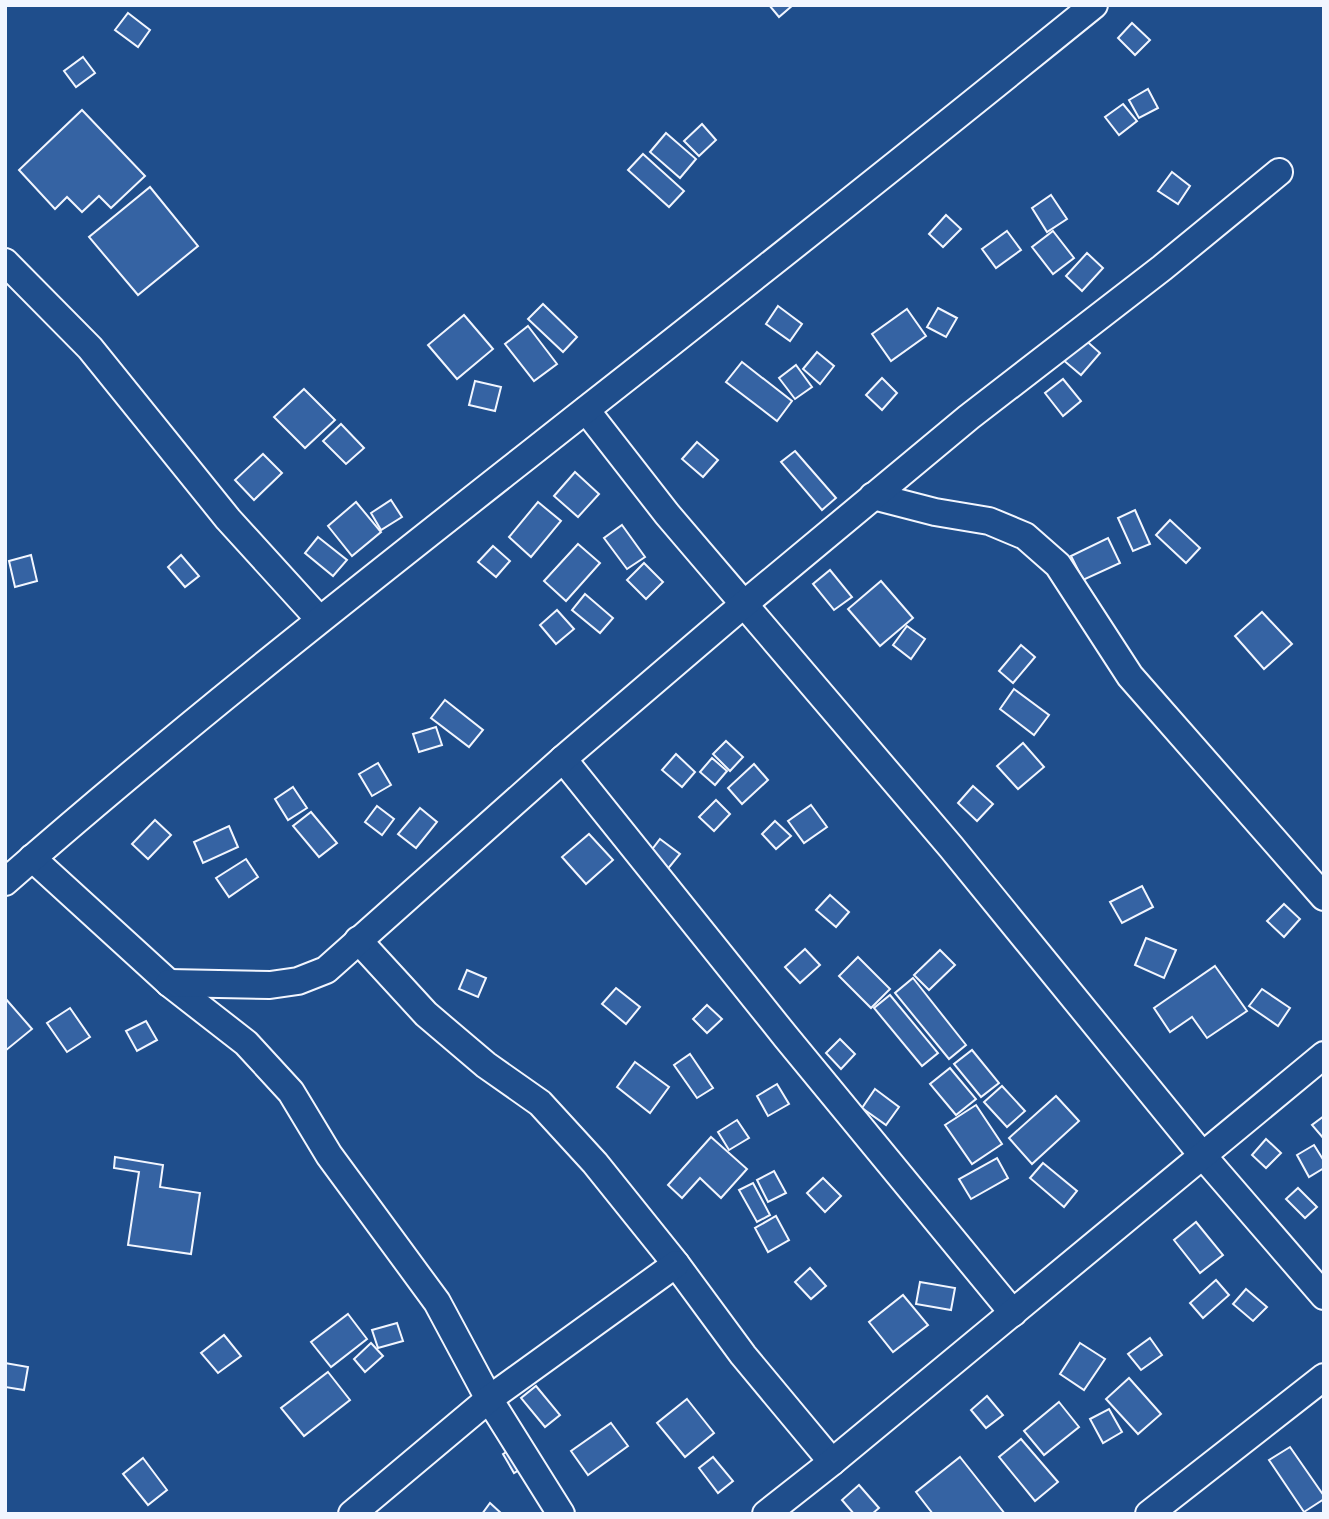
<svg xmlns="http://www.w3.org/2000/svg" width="1329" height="1519" viewBox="0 0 1329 1519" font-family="'DejaVu Sans',sans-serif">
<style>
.building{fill:#3563a3;stroke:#f2f6ff;stroke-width:2}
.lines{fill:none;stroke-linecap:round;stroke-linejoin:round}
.street-casing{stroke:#f2f6ff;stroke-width:30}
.street{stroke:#1f4e8c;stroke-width:26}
</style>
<rect width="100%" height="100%" fill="#1f4e8c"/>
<g class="building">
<polygon points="769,5 793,5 779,17"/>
<polygon points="128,13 150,30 138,47 115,30"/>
<polygon points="1132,23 1150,40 1135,55 1118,38"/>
<polygon points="83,57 95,73 76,87 64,71"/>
<polygon points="1148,89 1158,108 1139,118 1129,100"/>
<polygon points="1123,104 1137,121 1119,135 1105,117"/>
<polygon points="82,110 145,176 111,208 99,196 82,212 67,197 55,209 19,170"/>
<polygon points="702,124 716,140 699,156 684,141"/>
<polygon points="666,133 696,159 680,178 650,152"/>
<polygon points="643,154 684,191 669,207 628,170"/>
<polygon points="1172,172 1190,186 1178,204 1158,191"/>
<polygon points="150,187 198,246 138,295 89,237"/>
<polygon points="1051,195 1067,219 1047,232 1032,208"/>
<polygon points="946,215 961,229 943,247 929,234"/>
<polygon points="1007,231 1021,250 996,268 982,249"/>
<polygon points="1053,231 1074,258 1053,274 1032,247"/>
<polygon points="1087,253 1103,268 1082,291 1066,276"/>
<polygon points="543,304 577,337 563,352 528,319"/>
<polygon points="778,306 802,324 790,341 766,324"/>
<polygon points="938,308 957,318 946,337 927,327"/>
<polygon points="907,309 926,336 891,361 872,334"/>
<polygon points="464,315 493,349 457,379 428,345"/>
<polygon points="528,326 557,364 534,381 505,344"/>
<polygon points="1082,337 1100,353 1081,375 1062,359"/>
<polygon points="817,352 834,366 820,384 803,369"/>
<polygon points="742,362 792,401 777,421 726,382"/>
<polygon points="796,365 812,387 795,399 779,378"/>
<polygon points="882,378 897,393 882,410 866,395"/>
<polygon points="1063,379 1081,401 1063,416 1045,393"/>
<polygon points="475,381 501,387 495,411 469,405"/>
<polygon points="304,389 335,420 305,448 274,417"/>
<polygon points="341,424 364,448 346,464 323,441"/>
<polygon points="697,442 718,460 703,477 682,459"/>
<polygon points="795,451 836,498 822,510 781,462"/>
<polygon points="263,454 282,473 254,500 235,480"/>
<polygon points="575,472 599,494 578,517 554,496"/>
<polygon points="391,500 402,517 381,530 371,513"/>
<polygon points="356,502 381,532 352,556 328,526"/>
<polygon points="538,502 561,521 531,557 509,537"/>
<polygon points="1135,510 1150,544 1133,551 1118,518"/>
<polygon points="1170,520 1200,548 1186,563 1156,535"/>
<polygon points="622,525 645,557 627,569 604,538"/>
<polygon points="318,537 347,560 333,576 305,553"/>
<polygon points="1108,538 1120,563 1083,580 1071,556"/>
<polygon points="578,544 600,563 566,601 544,581"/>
<polygon points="493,546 510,561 496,577 478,562"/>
<polygon points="31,555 37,581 15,587 9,561"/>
<polygon points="181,555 199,576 185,587 168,567"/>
<polygon points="644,563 663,582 646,599 627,580"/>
<polygon points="830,570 852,597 834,610 813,584"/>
<polygon points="881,581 913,618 880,646 848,609"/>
<polygon points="585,594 613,618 600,633 572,610"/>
<polygon points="557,610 574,629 556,644 540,625"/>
<polygon points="1262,612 1292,644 1264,669 1235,636"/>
<polygon points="907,626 925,639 911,659 893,645"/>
<polygon points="1021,645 1035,657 1013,683 999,671"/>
<polygon points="1014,689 1049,715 1034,735 1000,709"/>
<polygon points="445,700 483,730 469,747 431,718"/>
<polygon points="436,727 442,745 419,752 413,734"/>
<polygon points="726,741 743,757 730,771 713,754"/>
<polygon points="1023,743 1044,767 1018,789 997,766"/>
<polygon points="676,754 695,772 682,787 662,770"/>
<polygon points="712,758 727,771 715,785 700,772"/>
<polygon points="378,763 391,785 372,796 359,774"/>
<polygon points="754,764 768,780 742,804 728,788"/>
<polygon points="973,786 993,804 977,821 958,803"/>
<polygon points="293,787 307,808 288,820 275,799"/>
<polygon points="716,800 730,814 714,831 699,817"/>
<polygon points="811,805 827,827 804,843 788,821"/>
<polygon points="377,806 394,819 382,835 365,822"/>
<polygon points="420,808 437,822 416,848 398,834"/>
<polygon points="311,812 337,843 319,857 293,826"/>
<polygon points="155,820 171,835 148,859 132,844"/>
<polygon points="775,821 791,836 776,849 762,834"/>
<polygon points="229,826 238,847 203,863 194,842"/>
<polygon points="589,834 613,860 586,884 562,857"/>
<polygon points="660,839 680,854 666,871 647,856"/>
<polygon points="246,859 258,877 229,897 216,878"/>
<polygon points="1142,886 1153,907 1122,923 1110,902"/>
<polygon points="830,895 849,912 836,927 816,910"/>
<polygon points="1284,904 1300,919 1284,937 1267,921"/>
<polygon points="1146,938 1176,950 1164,978 1135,965"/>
<polygon points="805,949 820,965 800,983 785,967"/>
<polygon points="940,950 955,965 929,990 914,975"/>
<polygon points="858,957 890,989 871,1008 839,976"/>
<polygon points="1215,966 1247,1011 1207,1038 1192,1017 1170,1032 1154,1008"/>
<polygon points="467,970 486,978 478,997 459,989"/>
<polygon points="913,978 966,1045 949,1059 895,993"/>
<polygon points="616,988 640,1007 626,1024 602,1004"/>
<polygon points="1262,989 1290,1008 1278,1026 1249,1006"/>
<polygon points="890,995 938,1053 922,1066 874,1008"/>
<polygon points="5,998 32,1029 5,1051"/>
<polygon points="707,1005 722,1019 707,1033 693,1019"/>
<polygon points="70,1008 90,1037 67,1052 47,1023"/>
<polygon points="146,1021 157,1040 137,1051 126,1031"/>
<polygon points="840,1039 855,1054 841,1069 826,1053"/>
<polygon points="972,1050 999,1083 981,1097 954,1064"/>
<polygon points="690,1054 713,1088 697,1098 674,1065"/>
<polygon points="635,1062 669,1087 650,1113 617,1087"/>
<polygon points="950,1068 976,1099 956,1115 930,1084"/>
<polygon points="777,1084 789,1104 768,1116 757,1096"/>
<polygon points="1002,1086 1025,1111 1007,1127 984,1102"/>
<polygon points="875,1089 899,1107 886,1125 862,1108"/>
<polygon points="1056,1096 1079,1121 1032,1164 1009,1138"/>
<polygon points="976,1105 1002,1144 972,1164 945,1125"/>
<polygon points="1324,1116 1324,1139 1312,1125"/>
<polygon points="737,1120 749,1138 729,1150 718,1132"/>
<polygon points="711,1137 747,1169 721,1198 700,1178 682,1198 668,1185"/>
<polygon points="1266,1139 1281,1153 1266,1168 1252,1155"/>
<polygon points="1314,1145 1324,1161 1324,1168 1309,1177 1297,1155"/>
<polygon points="115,1157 163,1165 160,1187 200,1193 191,1254 128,1245 139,1172 114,1168"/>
<polygon points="997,1158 1008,1178 971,1199 959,1179"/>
<polygon points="1043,1163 1077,1191 1064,1207 1030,1178"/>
<polygon points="774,1171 786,1193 768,1202 757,1180"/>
<polygon points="823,1178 841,1196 825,1212 807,1193"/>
<polygon points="753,1183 770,1215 757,1222 739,1190"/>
<polygon points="1298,1188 1317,1207 1305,1218 1286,1199"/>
<polygon points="776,1216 789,1240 768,1252 755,1228"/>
<polygon points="1196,1222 1223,1255 1200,1273 1174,1240"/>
<polygon points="810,1268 826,1286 811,1299 795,1282"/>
<polygon points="1216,1280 1229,1295 1203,1318 1190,1303"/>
<polygon points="920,1282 955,1288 951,1310 916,1304"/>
<polygon points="1246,1289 1267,1307 1253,1321 1233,1304"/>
<polygon points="903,1295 928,1325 893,1352 869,1322"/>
<polygon points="348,1314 367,1339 331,1367 311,1342"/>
<polygon points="397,1323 403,1341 378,1348 372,1330"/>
<polygon points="224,1335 241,1356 218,1373 201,1353"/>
<polygon points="1150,1338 1162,1355 1141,1370 1128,1354"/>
<polygon points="371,1343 383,1356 365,1372 354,1359"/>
<polygon points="1080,1343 1105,1359 1084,1390 1060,1374"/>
<polygon points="5,1363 28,1367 24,1390 5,1387"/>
<polygon points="328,1372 350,1400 304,1436 281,1408"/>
<polygon points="1129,1378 1161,1414 1138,1434 1106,1399"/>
<polygon points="536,1386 560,1415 545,1427 521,1398"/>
<polygon points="987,1396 1003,1415 986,1428 971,1410"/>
<polygon points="687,1399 714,1433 685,1457 657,1423"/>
<polygon points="1059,1402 1079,1427 1044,1455 1024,1431"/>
<polygon points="1109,1409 1122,1432 1103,1443 1090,1419"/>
<polygon points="611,1423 628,1446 588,1475 571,1451"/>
<polygon points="1021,1439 1058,1482 1035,1501 999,1457"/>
<polygon points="524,1442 534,1461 514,1473 503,1454"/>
<polygon points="1290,1447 1324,1496 1324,1499 1304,1512 1269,1460"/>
<polygon points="713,1457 733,1481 718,1493 699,1468"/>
<polygon points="960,1457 1005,1514 933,1514 916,1492"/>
<polygon points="143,1458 167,1490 148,1505 123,1474"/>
<polygon points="859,1485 879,1508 872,1514 854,1514 842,1500"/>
<polygon points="490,1503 502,1514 482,1514"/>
</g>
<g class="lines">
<g class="street-casing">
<g id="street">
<polyline points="5,262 90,348 228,519 319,619"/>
<polyline points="586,410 667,514 951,847 1203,1156 1324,1296"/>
<polyline points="873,496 935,512 989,521 1025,536 1058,565 1130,676 1324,897"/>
<polyline points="563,759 786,1037 1013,1313"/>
<polyline points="32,858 169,983 246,1043 291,1092 329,1155 437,1302 489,1399 561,1514"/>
<path d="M5,882C192,718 388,566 583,412C754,278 925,142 1094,5"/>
<polyline points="358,940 426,1014 486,1065 540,1103 595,1163 676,1264 743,1355 832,1462"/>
<polyline points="169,983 270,985 298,981 326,970 563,759 743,605 969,417 1162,268 1279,172"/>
<polyline points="352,1514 489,1399 676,1264"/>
<polyline points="766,1514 832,1462 1324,1055"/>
<polyline points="1149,1514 1324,1377"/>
</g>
</g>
<use href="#street" class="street"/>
</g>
<rect width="1329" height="1519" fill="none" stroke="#f2f6ff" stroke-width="14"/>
</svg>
